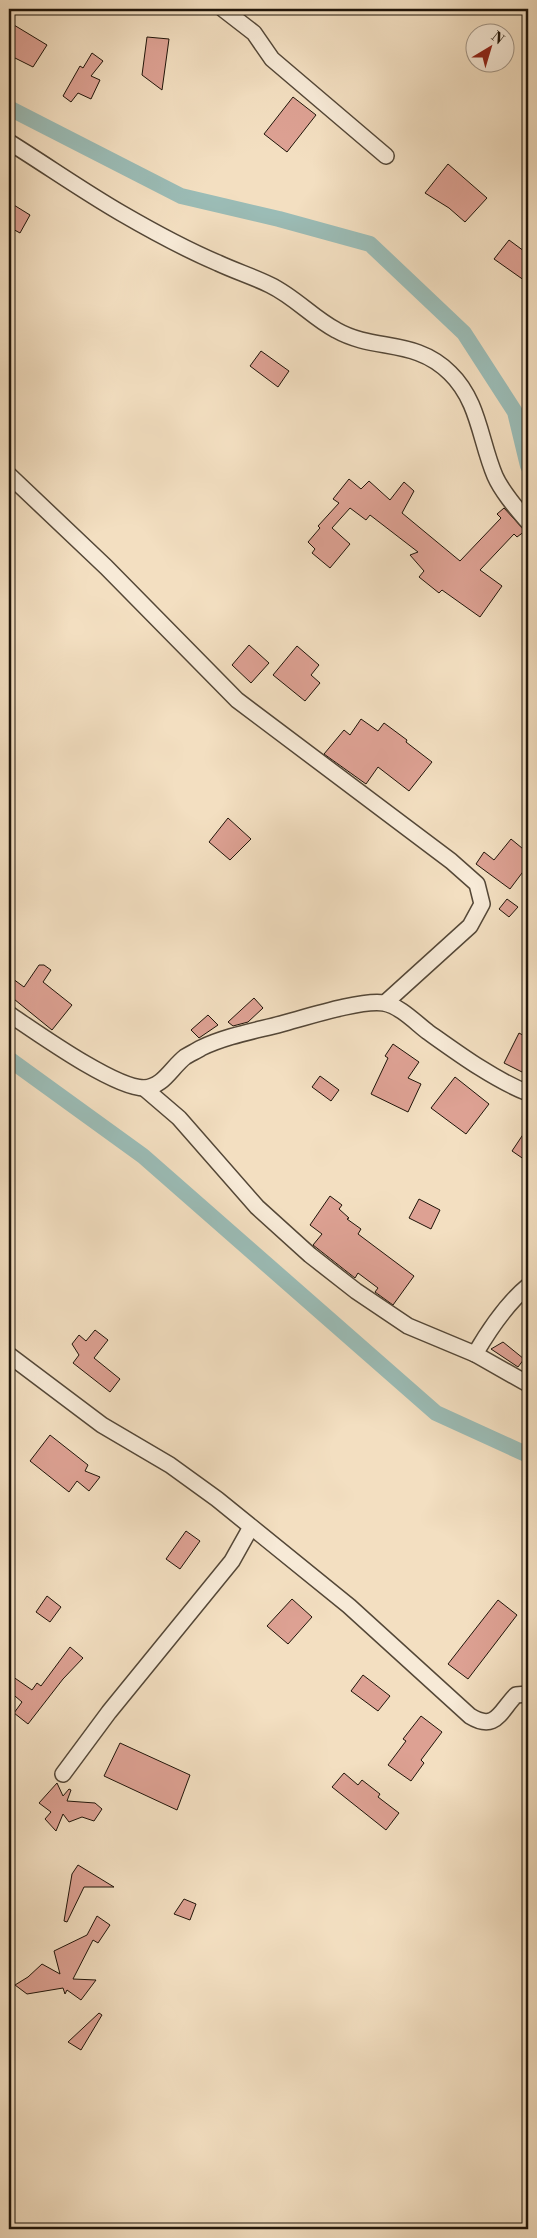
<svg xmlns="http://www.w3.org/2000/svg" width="537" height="2238" viewBox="0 0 537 2238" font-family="'Libre Bodoni',serif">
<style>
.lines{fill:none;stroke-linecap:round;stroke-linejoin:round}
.canal{stroke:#9bbcb6;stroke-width:16}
.building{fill:#dda193;stroke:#1f1409}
.street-casing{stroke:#544737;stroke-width:18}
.street{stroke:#f7ead7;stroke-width:15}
</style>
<rect width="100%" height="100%" fill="#f3dfc1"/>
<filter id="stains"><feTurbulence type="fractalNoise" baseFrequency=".004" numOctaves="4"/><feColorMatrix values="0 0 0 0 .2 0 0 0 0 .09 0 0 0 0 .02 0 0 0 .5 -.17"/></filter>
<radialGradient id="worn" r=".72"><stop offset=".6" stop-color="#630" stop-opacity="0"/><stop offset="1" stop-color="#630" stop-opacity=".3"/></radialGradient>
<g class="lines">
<g class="canal">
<polyline points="9,108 181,196 279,219 370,244 464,333 515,412 528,466"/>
<polyline points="9,1059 143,1156 436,1413 528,1455"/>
</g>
</g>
<g class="building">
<polygon points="9,22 47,45 33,67 9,55"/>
<polygon points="147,37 169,39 162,90 142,75"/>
<polygon points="92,53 103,61 91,76 100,80 91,99 78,93 71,102 63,96 80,66 83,68"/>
<polygon points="293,97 316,115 287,152 264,134"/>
<polygon points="448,164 487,198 465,222 449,208 425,193"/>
<polygon points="9,202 30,215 20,233 9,227"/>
<polygon points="509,240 528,254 528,283 494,259"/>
<polygon points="261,351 289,371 278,387 250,366"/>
<polygon points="349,479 361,489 369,481 390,500 404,482 414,491 402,513 460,561 501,518 497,514 504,508 525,531 517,537 514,534 480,570 502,586 480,617 442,590 439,593 419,577 424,571 410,555 418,552 370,515 366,520 350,508 332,528 350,544 330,568 312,553 315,549 308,542 320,528 318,526 339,503 333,499"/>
<polygon points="249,645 269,663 251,683 232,665"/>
<polygon points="297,646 319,665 311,675 320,683 305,701 273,675"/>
<polygon points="361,719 378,731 384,723 407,740 406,742 432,762 409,791 378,767 366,784 324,754 344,730 350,735"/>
<polygon points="228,818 251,839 230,860 209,842"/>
<polygon points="511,839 528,853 528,865 510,889 476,864 484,852 494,860"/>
<polygon points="507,899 518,907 509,917 499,909"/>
<polygon points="39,965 44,965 51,970 43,982 72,1005 52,1030 9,995 9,976 24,987"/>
<polygon points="254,998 263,1008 248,1022 233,1026 228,1022"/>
<polygon points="208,1015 218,1025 199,1038 191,1030"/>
<polygon points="519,1033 528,1038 528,1075 504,1063"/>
<polygon points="393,1044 419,1062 408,1078 421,1084 408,1112 371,1094 388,1058 385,1056"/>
<polygon points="320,1076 339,1090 331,1101 312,1087"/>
<polygon points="455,1077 489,1104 466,1134 431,1108"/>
<polygon points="528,1127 528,1162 512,1151"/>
<polygon points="330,1196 342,1205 339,1209 349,1218 347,1219 361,1229 358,1234 414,1276 393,1305 375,1292 378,1288 358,1273 355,1278 313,1245 322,1234 310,1225"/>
<polygon points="419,1199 440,1210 431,1229 409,1218"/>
<polygon points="95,1330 108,1340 94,1358 120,1379 110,1392 73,1363 79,1355 72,1344 79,1335 86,1341"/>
<polygon points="503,1342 524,1359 518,1367 491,1349"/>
<polygon points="50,1435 88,1465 85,1471 100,1477 89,1491 77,1481 69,1492 30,1461"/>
<polygon points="186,1531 200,1541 180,1569 166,1559"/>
<polygon points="47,1596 61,1607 50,1622 36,1612"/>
<polygon points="292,1599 312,1617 288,1644 267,1626"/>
<polygon points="498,1600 517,1615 468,1679 448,1664"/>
<polygon points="70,1647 83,1658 63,1679 28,1724 14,1713 22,1702 9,1691 9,1674 32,1690 37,1683 41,1686"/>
<polygon points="363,1675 390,1696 378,1711 351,1691"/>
<polygon points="421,1716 442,1732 421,1760 424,1763 411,1781 388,1765 406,1741 403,1739"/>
<polygon points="120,1743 190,1775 177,1810 104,1776"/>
<polygon points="344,1773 358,1785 362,1780 380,1794 378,1797 399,1813 386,1830 332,1787"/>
<polygon points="57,1783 63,1796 69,1789 71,1790 67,1801 95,1803 102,1809 94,1821 82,1817 69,1822 63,1814 56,1831 45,1819 51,1812 39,1803"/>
<polygon points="78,1865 114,1887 84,1887 67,1922 64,1921 72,1874"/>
<polygon points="184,1899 196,1904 190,1920 174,1914"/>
<polygon points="97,1916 110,1925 98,1943 93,1940 73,1979 96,1980 81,2000 67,1990 65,1994 63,1988 27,1994 15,1985 28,1977 42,1964 60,1974 54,1951 87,1935"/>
<polygon points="99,2013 102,2015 81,2050 68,2042"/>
</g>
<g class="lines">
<g class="street-casing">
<g id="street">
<polyline points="223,9 254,33 272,59 386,156"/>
<path d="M9,142C46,165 83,191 121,213C152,231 185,249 218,263C235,271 254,277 270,285C295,297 313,318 336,330C375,352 415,338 450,373C479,401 480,441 495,476C502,492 517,509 528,522"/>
<polyline points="9,475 106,567 237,700 451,861 477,884 482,904 470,926 385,1003"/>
<path d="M9,1014C36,1032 114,1088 144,1088C163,1087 171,1068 185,1057C190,1054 196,1051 201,1048C226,1036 254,1031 281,1024C304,1018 362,999 384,1003C400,1006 416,1023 428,1032C459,1054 493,1079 528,1093"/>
<polyline points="144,1088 179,1118 257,1207 310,1255 356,1291 408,1326 475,1354 528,1384"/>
<path d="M475,1354C489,1330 506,1304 528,1286"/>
<path d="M9,1355L102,1425L170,1465L217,1499L349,1606L470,1716C496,1732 500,1711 516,1695L528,1694"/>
<polyline points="63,1774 109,1712 232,1561 251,1527"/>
</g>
</g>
<use href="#street" class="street"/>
</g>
<rect width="537" height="2238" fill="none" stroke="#f3dfc1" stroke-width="30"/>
<rect x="10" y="10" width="517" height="2218" fill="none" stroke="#1f1409" stroke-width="2.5"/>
<rect x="15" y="15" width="507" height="2208" fill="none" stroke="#1f1409"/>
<g transform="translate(490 48) rotate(38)"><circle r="24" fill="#f7ead7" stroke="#a19485"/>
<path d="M0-4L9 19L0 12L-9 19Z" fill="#8f2418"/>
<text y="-8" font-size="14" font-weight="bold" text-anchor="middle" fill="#1f1409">N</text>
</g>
<rect width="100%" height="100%" filter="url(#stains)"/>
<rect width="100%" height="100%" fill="url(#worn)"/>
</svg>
